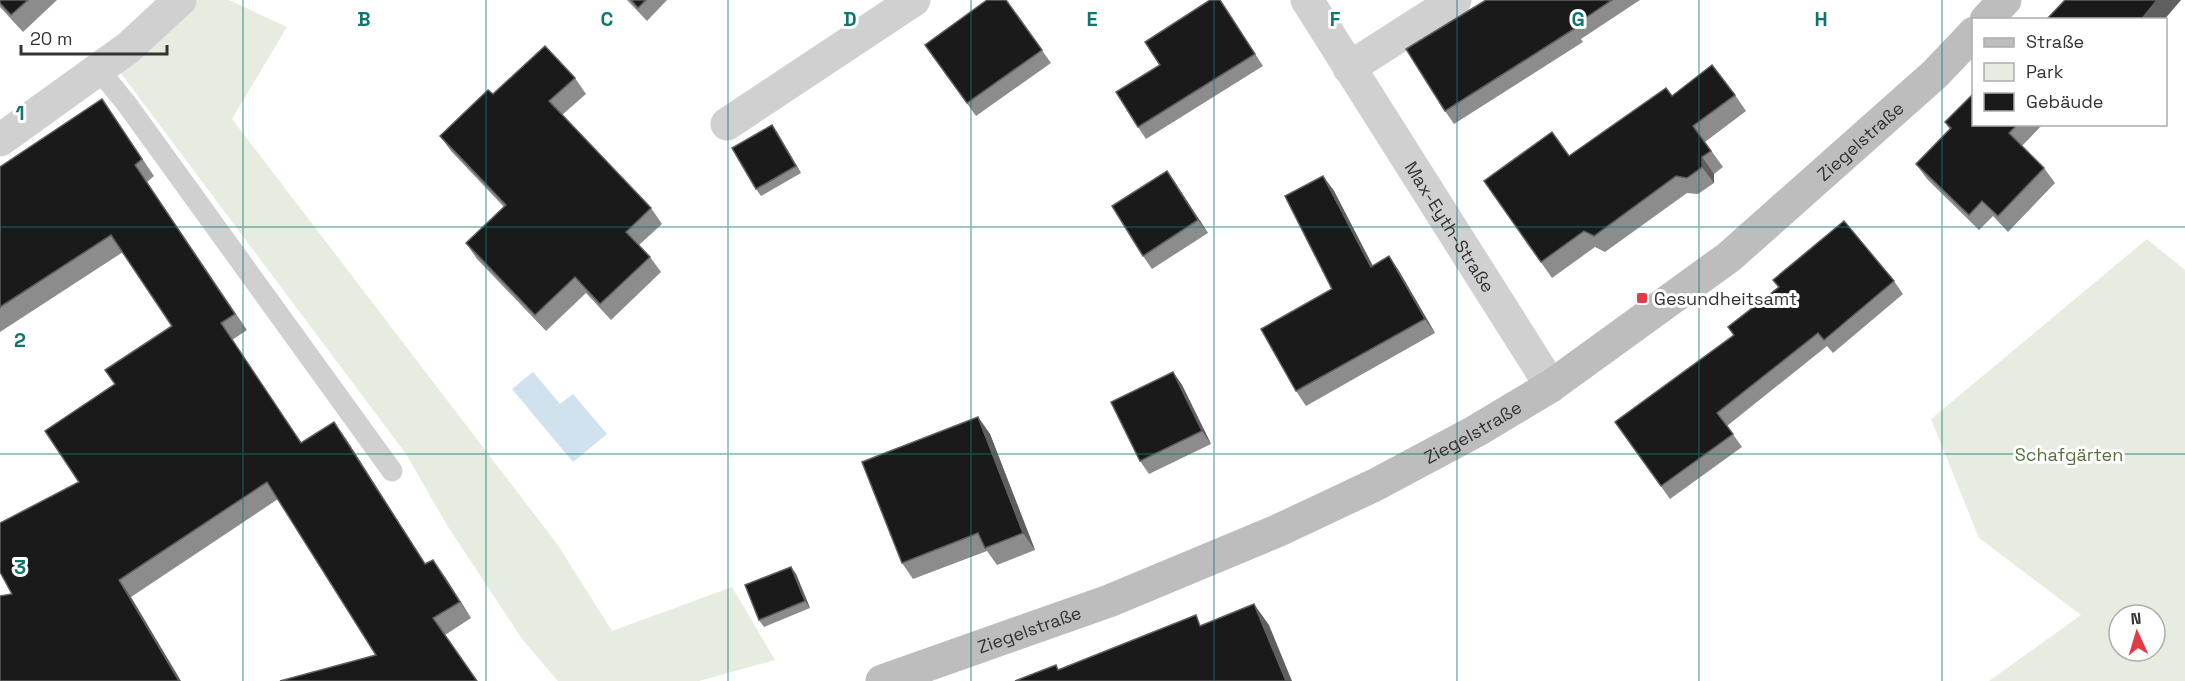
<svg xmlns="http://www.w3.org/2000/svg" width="2185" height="681" viewBox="0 0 2185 681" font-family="'Space Grotesk',sans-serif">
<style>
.green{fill:#e6ecdf;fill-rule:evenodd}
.water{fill:#cfe2ee}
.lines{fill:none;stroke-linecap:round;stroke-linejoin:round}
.service{stroke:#d0d0d0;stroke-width:21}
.minor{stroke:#d0d0d0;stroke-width:33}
.secondary{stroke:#bdbdbd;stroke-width:33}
.wall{fill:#8c8c8c}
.shaded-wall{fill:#5f5f5f}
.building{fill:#1a1a1a;stroke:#5f5f5f;stroke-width:1.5}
.grid{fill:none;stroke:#0f766e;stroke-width:1.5;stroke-opacity:0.55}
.poi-dot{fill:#e63946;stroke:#fff;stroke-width:2}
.labels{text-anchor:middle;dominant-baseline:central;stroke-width:6;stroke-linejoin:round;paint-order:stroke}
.street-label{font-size:18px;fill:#333;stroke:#fff}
.poi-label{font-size:18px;fill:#333;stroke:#fff;text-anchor:start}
.park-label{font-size:18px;fill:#56703f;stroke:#fff}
.grid-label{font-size:20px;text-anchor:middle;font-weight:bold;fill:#0f766e;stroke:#fff;stroke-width:6;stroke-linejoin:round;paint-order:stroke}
</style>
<rect width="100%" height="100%" fill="#fff"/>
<g class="green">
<polygon points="197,0 229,0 287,27 232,119 557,544 612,631 732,587 775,660 699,681 558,681 522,639 447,525 406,454 120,72"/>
<path d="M2147,239L2185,270V681H1989L2081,615L1979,538L1931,419ZM2119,615H2155V651H2119Z"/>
</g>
<polygon class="water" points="533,372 560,404 573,394 607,434 573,462 512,389"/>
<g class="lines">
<polyline class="service" points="98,69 126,103 392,471"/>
<g class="minor">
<path id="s1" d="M1307,0L1551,386"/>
<polyline points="1349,68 1455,0"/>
<polyline points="727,124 914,0"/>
<polyline points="0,140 128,48 180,0"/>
</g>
<g class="secondary">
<polyline points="1986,20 2005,0"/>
<path id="s2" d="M882,681L1109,601L1277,531L1375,485L1476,431L1551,386L1729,257L1935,74L1974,33"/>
</g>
</g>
<g class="wall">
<polygon points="0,0 57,0 23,32 0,7"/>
<polygon points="627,0 667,0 647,21"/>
<polygon points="1006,0 1051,63 976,116 925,45"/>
<polygon points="1220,0 1263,66 1146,139 1138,127"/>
<polygon points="1486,0 1640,0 1581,39 1583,42 1454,124 1445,111"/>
<polygon points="575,78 586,94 562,115 651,208 662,224 639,245 650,257 661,272 611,320 586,293 546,331 477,259 466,243 504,207 451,151 440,136 493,94"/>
<polygon points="1735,95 1746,111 1705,142 1723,167 1714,174 1714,183 1698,194 1687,193 1605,252 1595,247 1552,278 1484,181 1569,156 1672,96"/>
<polygon points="102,99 154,176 147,182 247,330 232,340 301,443 346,439 425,564 445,577 471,618 445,635 376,655 278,499 131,597 12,594 79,482 115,384 172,326 123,252 0,332 0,167"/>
<polygon points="1945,122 1974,124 2043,124 2022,146 2044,168 2055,183 2008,232 1993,216 1979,230 1927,179 1916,164 1950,130"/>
<polygon points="772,125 801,173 761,196 756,189"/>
<polygon points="1167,171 1208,233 1152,269 1143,256"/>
<polygon points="1323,176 1334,191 1373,266 1389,256 1399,271 1435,333 1306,406 1296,391 1332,289"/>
<polygon points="1773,280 1894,281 1903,294 1833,353 1827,346 1727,426 1742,447 1670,499 1615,422 1734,335 1728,327 1779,288"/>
<polygon points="1173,372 1182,385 1211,444 1149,474 1140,461"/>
<polygon points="978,417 990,434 1035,550 997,565 987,551 913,579 902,563"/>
<polygon points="791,567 796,574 810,608 764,627 759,620"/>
</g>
<g class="shaded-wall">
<polygon points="2157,0 2181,0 2164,20 2141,20"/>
<polygon points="772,125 777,132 801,173 796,166"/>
<polygon points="1702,157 1714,174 1714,183 1702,167"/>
<polygon points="1167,171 1176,184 1208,233 1198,220"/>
<polygon points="1323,176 1334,191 1381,282 1371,267"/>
<polygon points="1389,256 1399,271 1435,333 1425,319"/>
<polygon points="1173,372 1182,385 1211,444 1202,431"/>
<polygon points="978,417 990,434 1035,550 1023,533"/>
<polygon points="334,422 346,439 436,581 425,564"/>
<polygon points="433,560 445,577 471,618 460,602"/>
<polygon points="791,567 796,574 810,608 805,601"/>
<polygon points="119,580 131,597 181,681 179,681"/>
<polygon points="1254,604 1269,625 1292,681 1286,681"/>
</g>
<g class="building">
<polygon points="0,0 28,0 11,15 0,3"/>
<polygon points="631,0 646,0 638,8"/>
<polygon points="987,0 1006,0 1042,50 967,103 925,45"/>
<polygon points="1210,0 1220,0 1255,54 1138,127 1116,92 1160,65 1145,42"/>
<polygon points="1486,0 1612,0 1572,27 1574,29 1445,111 1406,49"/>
<polygon points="2065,0 2157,0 2141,20 2046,20"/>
<polygon points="545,46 575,78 549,101 651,208 626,232 650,257 600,304 575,277 535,315 466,243 506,205 440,136 488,90 493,94"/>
<polygon points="1712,65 1735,95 1693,126 1711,151 1702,157 1702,167 1687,178 1676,176 1594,236 1584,231 1541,262 1484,181 1552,132 1569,156 1666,88 1672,96"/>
<polygon points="1974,93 1974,124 2018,124 2009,133 2044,168 1998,216 1982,201 1969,215 1916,164 1951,128 1945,122"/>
<polygon points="102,99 142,159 135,165 235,314 221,323 301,443 334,422 425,564 433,560 460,602 433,618 477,681 280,681 376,655 267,482 119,580 179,681 0,681 0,596 12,594 0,572 0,523 79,482 45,431 115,384 105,370 172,326 111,235 0,307 0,167"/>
<polygon points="772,125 796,166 756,189 732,148"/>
<polygon points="1167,171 1198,220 1143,256 1112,206"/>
<polygon points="1323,176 1371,267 1389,256 1425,319 1296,391 1261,329 1332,289 1285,196"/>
<polygon points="1844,221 1894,281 1824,340 1818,333 1717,413 1733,434 1661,486 1615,422 1734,335 1728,327 1779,287 1773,280"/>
<polygon points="1173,372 1202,431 1140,461 1111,402"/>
<polygon points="978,417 1023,533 985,548 978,533 902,563 862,462"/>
<polygon points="791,567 805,601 759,620 745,585"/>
<polygon points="1254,604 1286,681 1015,681 1056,665 1058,670 1196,615 1200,626"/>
</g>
<path class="grid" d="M243,0V681M486,0V681M728,0V681M971,0V681M1214,0V681M1457,0V681M1699,0V681M1942,0V681M0,227H2185M0,454H2185"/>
<rect class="poi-dot" x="1636" y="292" width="12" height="12" rx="3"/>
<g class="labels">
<g class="street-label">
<text stroke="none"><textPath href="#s2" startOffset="1128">Ziegelstraße</textPath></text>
<text stroke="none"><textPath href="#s1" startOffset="268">Max-Eyth-Straße</textPath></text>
<text stroke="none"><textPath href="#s2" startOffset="642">Ziegelstraße</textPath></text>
<text stroke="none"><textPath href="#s2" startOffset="156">Ziegelstraße</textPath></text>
</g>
<g class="poi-label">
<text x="1654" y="298">Gesundheitsamt</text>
</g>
<g class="park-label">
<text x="2069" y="454">Schafgärten</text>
</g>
</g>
<g class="grid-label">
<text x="364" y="26">B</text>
<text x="607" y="26">C</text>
<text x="850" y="26">D</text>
<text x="1092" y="26">E</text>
<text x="1335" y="26">F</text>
<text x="1578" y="26">G</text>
<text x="1821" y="26">H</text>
<text x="20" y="120">1</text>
<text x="20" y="347">2</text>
<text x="20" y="574">3</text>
</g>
<rect x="1972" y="18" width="195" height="108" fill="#ffffff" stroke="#adadad" stroke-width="1.5"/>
<rect x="1984" y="38" width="30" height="9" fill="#bdbdbd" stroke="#adadad" stroke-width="1.5"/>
<text x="2026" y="48" font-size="18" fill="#333333">Straße</text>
<rect x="1984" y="63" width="30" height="18" fill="#e6ecdf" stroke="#adadad" stroke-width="1.5"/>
<text x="2026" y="78" font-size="18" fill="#333333">Park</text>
<rect x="1984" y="93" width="30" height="18" fill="#1a1a1a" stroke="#adadad" stroke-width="1.5"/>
<text x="2026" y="108" font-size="18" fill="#333333">Gebäude</text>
<g transform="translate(2137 633) rotate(356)"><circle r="28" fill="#ffffff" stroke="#adadad" stroke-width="1.5"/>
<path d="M0-4.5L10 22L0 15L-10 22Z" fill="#e63946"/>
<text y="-9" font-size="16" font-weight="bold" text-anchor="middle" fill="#333333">N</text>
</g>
<path d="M21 45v9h146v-9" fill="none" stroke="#333333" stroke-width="3"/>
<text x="30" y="45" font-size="18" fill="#333333" stroke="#ffffff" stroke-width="4.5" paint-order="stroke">20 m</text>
</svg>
